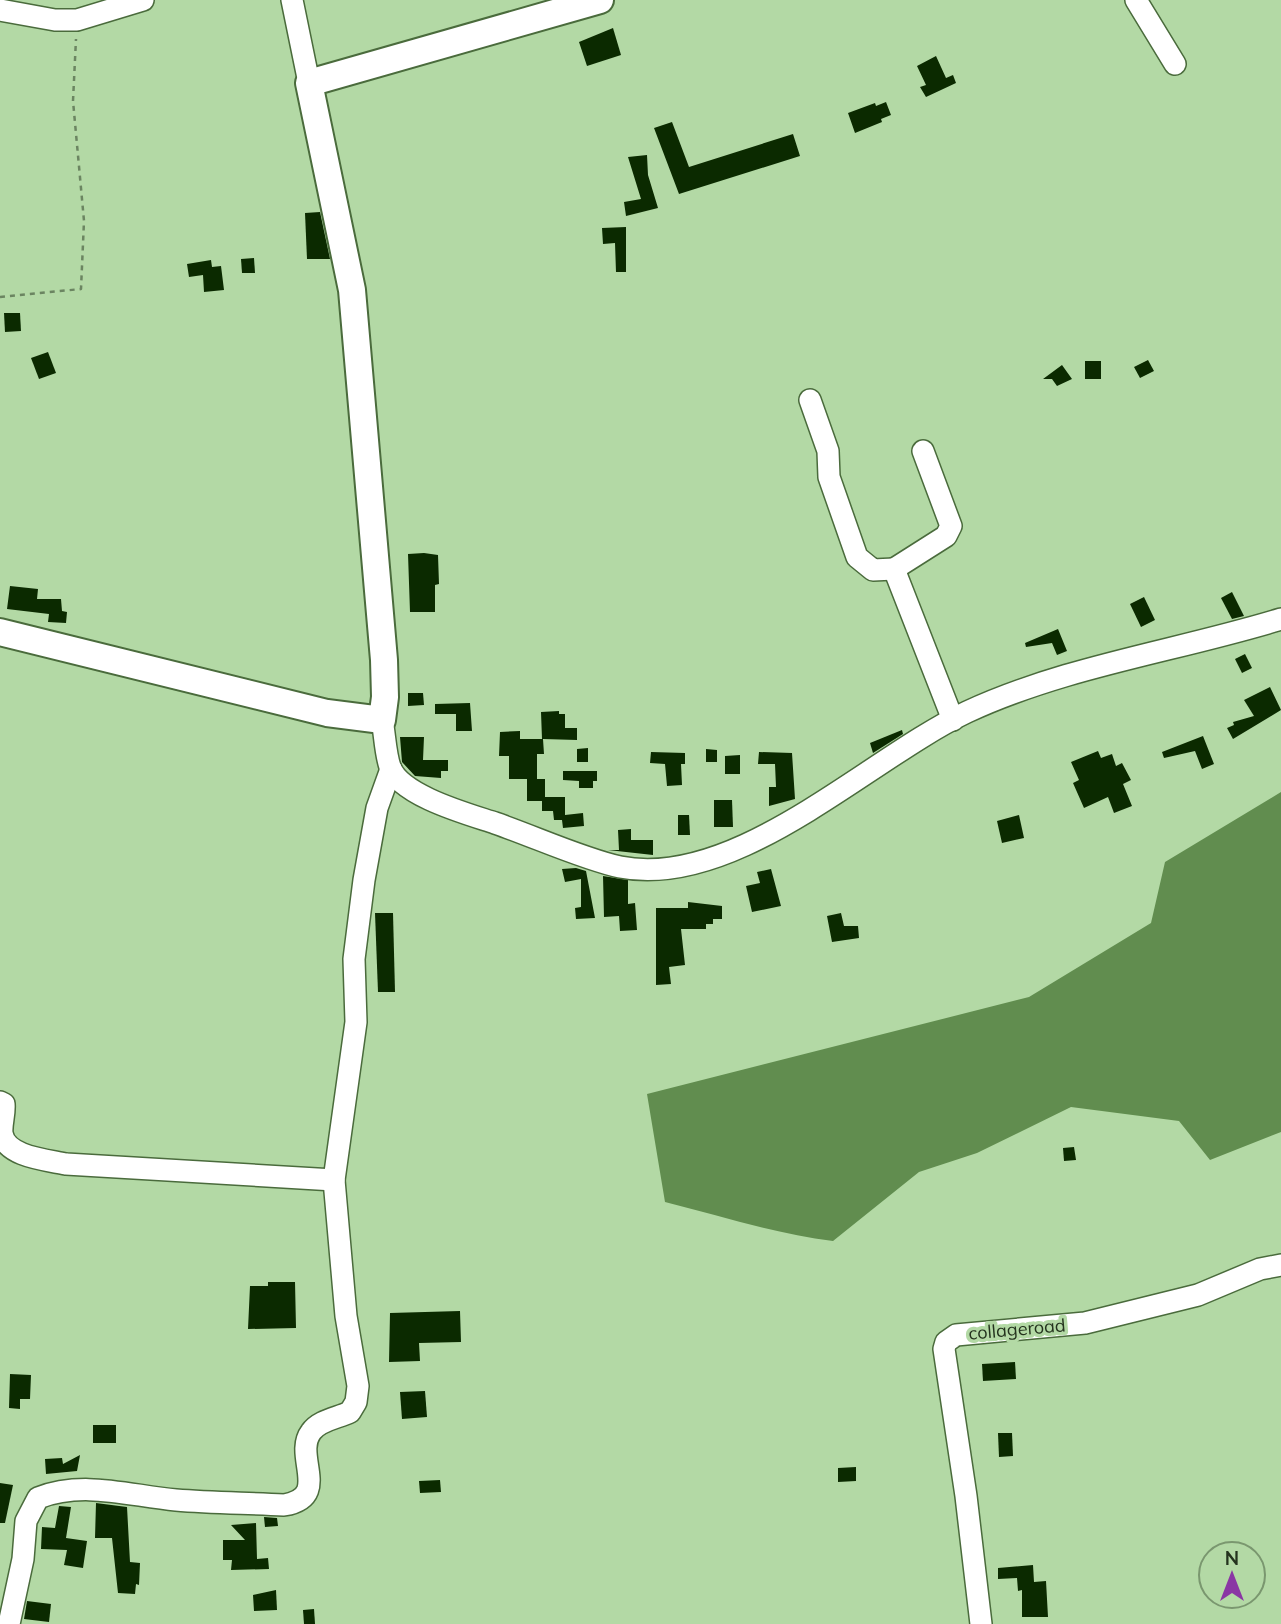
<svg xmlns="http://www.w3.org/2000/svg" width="1281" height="1624" viewBox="0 0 1281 1624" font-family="Mulish,sans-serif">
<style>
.water{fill:#618d4f}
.building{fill:#0b2a00}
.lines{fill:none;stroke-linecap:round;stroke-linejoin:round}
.minor-casing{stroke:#4a6b3c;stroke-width:24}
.major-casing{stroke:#4a6b3c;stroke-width:30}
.path{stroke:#6b8561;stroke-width:2.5;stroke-dasharray:5 5;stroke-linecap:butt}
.minor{stroke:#fff;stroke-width:21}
.major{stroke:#fff;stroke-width:26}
.labels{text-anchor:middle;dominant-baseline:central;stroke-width:7;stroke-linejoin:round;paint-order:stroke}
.street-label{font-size:18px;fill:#24331e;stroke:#b3d9a5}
</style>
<rect width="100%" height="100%" fill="#b3d9a5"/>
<path class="water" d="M1281,792V1132L1210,1160L1179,1121L1071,1107L977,1153L919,1172L833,1241C776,1234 721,1216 665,1202L647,1094L1029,997L1151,923L1165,862Z"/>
<g class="building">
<polygon points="613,28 621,55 587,66 579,42"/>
<polygon points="936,56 946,78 953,75 956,83 926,97 920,87 926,85 917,66"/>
<polygon points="886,102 891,115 881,119 882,122 855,133 848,113 875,103 876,106"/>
<polygon points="672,122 689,167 793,134 800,156 679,194 654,128"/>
<polygon points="647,155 648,175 658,208 626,216 624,202 641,199 628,157"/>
<polygon points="320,212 330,259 307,259 305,213"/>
<polygon points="626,227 626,272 616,272 615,243 603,244 602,228"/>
<polygon points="254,258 255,273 242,273 241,259"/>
<polygon points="211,260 212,267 221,266 224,290 204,292 203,275 189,277 187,264"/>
<polygon points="4,313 20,313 21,331 5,332"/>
<polygon points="48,352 56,373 39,379 31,358"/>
<polygon points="1148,360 1154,371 1140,378 1134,367"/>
<rect x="1085" y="361" width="16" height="18"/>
<polygon points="1062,365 1072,379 1057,386 1052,379 1043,379"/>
<polygon points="424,553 438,555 439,584 435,585 435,612 410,612 408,554"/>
<polygon points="10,586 38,589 37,599 61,599 62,611 67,612 66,623 48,622 49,614 7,609"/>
<polygon points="1232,592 1244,616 1232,619 1221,598"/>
<polygon points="1144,597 1155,620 1141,627 1130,604"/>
<polygon points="1058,629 1067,651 1057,655 1052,643 1026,647 1025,643"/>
<polygon points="1245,654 1252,668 1242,673 1235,659"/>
<polygon points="1270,687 1281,710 1233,739 1227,728 1234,725 1233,722 1254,716 1244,700"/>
<polygon points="408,693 423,693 424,705 408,706"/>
<polygon points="470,703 472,731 456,731 456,714 435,714 435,704"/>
<polygon points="559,711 559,714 565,714 565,728 577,728 577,740 543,739 544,754 537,754 537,779 545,779 545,797 565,797 565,815 583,813 584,826 563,828 562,820 554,820 553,811 542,811 542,801 527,801 527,779 509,779 509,756 499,756 500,732 520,731 520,739 542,739 541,712"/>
<polygon points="902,730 903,734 873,753 870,743"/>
<polygon points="1203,736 1214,764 1202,769 1195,751 1164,758 1162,752"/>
<polygon points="400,737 424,737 423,760 448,760 448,771 441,771 441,778 415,776 402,762"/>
<polygon points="588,748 588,762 577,762 577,749"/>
<polygon points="706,749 717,750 717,762 706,762"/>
<polygon points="1098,751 1101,758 1112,754 1116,766 1122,763 1131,780 1123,784 1132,806 1114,813 1108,797 1084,808 1073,783 1079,780 1071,762"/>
<polygon points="651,752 685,753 685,764 681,764 682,785 667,786 665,764 650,763"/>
<polygon points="759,752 792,753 795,799 769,806 769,787 776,787 775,764 758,764"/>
<polygon points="740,755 740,774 725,774 725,756"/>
<polygon points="563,771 597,771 597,781 593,781 593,788 579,788 579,781 563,780"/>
<polygon points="714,800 732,800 733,827 714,827"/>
<polygon points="678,815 689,815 690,835 678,835"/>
<polygon points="1019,815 1024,838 1002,843 997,821"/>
<polygon points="631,829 631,840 653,840 653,855 608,850 619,850 618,830"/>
<polygon points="576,868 586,871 595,918 576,919 575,908 581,907 581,879 565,882 562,869"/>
<polygon points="771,869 781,906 752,912 746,886 760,883 757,872"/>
<polygon points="603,876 628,880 628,904 635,903 637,930 620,931 619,916 604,917"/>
<polygon points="688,902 722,906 722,919 713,919 713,924 706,924 706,929 681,929 685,965 669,967 671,984 656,985 656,908 688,908"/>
<polygon points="375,913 393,913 395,992 378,992"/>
<polygon points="841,913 844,926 858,926 859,938 832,942 827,916"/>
<polygon points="1074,1147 1076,1160 1064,1161 1063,1148"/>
<polygon points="268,1282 295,1282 296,1328 248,1329 250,1286 268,1286"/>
<polygon points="460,1311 461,1342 419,1343 420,1361 389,1362 390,1313"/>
<polygon points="1015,1362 1016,1379 983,1381 982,1364"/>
<polygon points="10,1374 31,1375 30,1399 20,1399 20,1409 9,1408"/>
<polygon points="425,1391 427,1417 402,1419 400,1392"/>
<rect x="93" y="1425" width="23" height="18"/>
<polygon points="998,1433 1012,1433 1013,1456 999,1457"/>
<polygon points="80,1455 77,1471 46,1474 45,1459 62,1458 63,1464"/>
<polygon points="856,1467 856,1481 838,1482 838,1468"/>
<polygon points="440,1480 441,1492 420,1493 419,1481"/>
<polygon points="0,1483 13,1485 5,1523 0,1523"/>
<polygon points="96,1503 127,1507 130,1562 140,1563 139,1585 136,1584 135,1594 118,1593 112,1538 95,1538"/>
<polygon points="59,1506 71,1507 66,1538 87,1541 83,1568 64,1565 67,1550 41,1549 42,1527 55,1528"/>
<polygon points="264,1517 277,1518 278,1526 265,1527"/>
<polygon points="256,1523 257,1559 268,1558 269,1569 231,1570 232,1560 223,1560 223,1540 245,1540 231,1525"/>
<polygon points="1033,1565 1034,1582 1046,1581 1048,1617 1022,1617 1022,1590 1018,1591 1017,1578 998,1579 998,1568"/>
<polygon points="276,1590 277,1610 254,1611 253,1595"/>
<polygon points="27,1601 51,1604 49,1622 24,1619"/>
<polygon points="314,1609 315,1624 304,1624 303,1610"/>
</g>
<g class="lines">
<g class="minor-casing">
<g id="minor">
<polyline points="292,0 309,83"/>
<polyline points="1136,0 1175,64"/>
<polyline points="0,10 55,20 77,20 143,0"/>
<polyline points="810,400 828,451 829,477 857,557 873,570 894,569"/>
<polyline points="923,451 951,526 946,536 894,569 953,720"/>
<path d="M382,720C385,735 385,752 390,767C401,796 468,814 495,823C533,836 583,859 620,867C736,890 868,759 967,712C1066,666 1177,651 1281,619"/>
<path d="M0,1102L4,1104C5,1114 1,1124 2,1133C5,1157 48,1160 66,1164L334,1180L356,1022L354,959L364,880L377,808L391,769"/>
<path d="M9,1624L23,1559L26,1521L38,1498C84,1480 130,1496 176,1500C212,1503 248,1503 284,1505C332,1497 293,1456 311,1432C319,1420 338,1418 350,1412L356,1402L358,1386L346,1316L334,1180"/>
<polyline points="981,1624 966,1496 944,1349 946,1342 956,1335 1085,1323 1198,1295 1260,1269 1281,1265"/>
</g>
</g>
<g class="major-casing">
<polyline id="major" points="0,632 327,713 382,720 385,697 384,660 352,290 309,83 600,0"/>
</g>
<polyline class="path" points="0,297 81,289 84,221 73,101 76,39"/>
<use href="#minor" class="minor"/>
<use href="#major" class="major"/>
</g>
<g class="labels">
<g class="street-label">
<text transform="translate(1017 1329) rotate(-5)">collageroad</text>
</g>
</g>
<g transform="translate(1232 1575)"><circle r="33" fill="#b3d9a5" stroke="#7a976f" stroke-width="2"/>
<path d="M0-5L12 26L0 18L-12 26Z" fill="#8a36a4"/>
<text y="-10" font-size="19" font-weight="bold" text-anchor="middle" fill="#24331e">N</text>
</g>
</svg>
